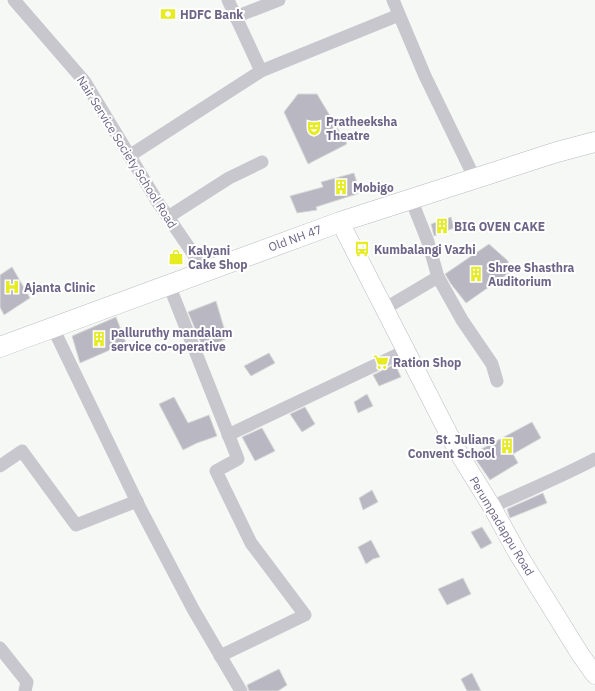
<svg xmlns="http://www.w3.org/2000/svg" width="595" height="691" viewBox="0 0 595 691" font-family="'IBM Plex Sans',sans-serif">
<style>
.building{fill:#b9b7c2;stroke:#d8dad7}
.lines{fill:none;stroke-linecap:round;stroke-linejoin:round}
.secondary-casing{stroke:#bbb9c3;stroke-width:19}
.primary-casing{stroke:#bab8c0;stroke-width:21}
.minor{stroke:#c9c7ce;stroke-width:13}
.secondary{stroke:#fff;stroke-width:18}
.primary{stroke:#fff;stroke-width:20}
.labels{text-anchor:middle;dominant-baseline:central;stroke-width:4;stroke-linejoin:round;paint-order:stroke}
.poi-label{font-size:12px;font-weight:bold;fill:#6d6587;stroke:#fff;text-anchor:start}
.street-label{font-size:12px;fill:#6d6587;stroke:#fff}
</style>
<rect width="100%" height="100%" fill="#f5f8f5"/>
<g class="building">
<polygon points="298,94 317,94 347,144 308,164 284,112"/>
<polygon points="354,173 360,193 316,207 317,210 297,213 290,196 323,187 321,182"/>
<polygon points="451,217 454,228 434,236 431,224"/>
<polygon points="489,244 508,261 509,273 466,303 451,284 445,274"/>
<polygon points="12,267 30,298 4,315 0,307 0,275"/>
<polygon points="216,301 227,338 204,350 188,312"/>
<polygon points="116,317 126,343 80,363 72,336"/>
<polygon points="269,353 275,363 251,376 244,366"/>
<polygon points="395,364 401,377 379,386 373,375"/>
<polygon points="367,394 373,406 358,413 354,402"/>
<polygon points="174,397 188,423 209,415 217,436 197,443 183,450 159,404"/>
<polygon points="305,407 315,424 302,432 290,414"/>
<polygon points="532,422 541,438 513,454 518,463 490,480 472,454"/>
<polygon points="262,428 275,451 255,461 242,437"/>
<polygon points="372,490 378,502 363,510 359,498"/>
<polygon points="543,493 547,503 510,518 507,509"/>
<polygon points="482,527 492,543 481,549 471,532"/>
<polygon points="371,540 380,557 373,559 366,564 358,547"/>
<polygon points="463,578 471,594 447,605 438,589"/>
<polygon points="279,669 287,685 278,691 249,691 247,685"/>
<polygon points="472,673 481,691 467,691 461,679"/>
</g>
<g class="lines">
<g class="secondary-casing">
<polyline id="secondary" points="340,222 458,452 492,507 518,554 580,654 595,675"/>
</g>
<g class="primary-casing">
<polyline id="primary" points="0,347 340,222 557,152 595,142"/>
</g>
<g class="minor">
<polyline points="14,0 85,82 157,201 205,271"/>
<polyline points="393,0 425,76 475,179"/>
<polyline points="235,17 279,0"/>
<polyline points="261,71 399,15"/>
<polyline points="129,156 261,71 228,0"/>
<polyline points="411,199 428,242 438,277 462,320 492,364 497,381"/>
<polyline points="168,217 229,178 262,162"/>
<polyline points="169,285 238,459 216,471 251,543 305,615 220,656"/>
<polyline points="384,309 438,277"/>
<polyline points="53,328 140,508 193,609 241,691"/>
<polyline points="228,435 405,351"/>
<polyline points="0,466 22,451 76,525 137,501"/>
<path d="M492,507C526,491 561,477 595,459"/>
<polyline points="0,648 27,682 25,691"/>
</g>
<use href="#secondary" class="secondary"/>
<use href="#primary" class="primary"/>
</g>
<defs>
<g id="bank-bare" transform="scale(1.2)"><path d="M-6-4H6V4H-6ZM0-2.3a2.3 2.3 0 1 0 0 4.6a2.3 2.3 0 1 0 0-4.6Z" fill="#e6ec21" stroke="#fff" stroke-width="2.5" paint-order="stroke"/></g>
<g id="theatre-bare" transform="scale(1.2)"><path d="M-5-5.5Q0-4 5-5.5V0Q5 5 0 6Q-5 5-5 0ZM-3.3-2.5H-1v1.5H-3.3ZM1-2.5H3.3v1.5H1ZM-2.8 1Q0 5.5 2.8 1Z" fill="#e6ec21" stroke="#fff" stroke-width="2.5" paint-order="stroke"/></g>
<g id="building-bare" transform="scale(1.2)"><path d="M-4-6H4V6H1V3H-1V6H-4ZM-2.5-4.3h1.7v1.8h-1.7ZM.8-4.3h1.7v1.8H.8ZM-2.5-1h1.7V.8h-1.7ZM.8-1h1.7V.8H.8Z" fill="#e6ec21" stroke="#fff" stroke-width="2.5" paint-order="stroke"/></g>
<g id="bus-bare" transform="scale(1.2)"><path d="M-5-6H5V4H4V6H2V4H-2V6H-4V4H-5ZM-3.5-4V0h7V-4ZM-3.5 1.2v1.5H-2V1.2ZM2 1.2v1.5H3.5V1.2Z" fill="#e6ec21" stroke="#fff" stroke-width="2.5" paint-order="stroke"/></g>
<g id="shop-bare" transform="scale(1.2)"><path d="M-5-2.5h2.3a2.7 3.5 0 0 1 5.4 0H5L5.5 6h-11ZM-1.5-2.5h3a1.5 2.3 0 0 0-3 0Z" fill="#e6ec21" stroke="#fff" stroke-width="2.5" paint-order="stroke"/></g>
<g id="hospital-bare" transform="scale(1.2)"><path d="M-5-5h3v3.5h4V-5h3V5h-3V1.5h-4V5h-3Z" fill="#e6ec21" stroke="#fff" stroke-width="2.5" paint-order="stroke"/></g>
<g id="supermarket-bare" transform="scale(1.2)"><path d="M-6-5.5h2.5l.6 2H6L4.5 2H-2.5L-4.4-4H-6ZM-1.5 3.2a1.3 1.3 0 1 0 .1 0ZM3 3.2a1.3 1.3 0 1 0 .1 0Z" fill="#e6ec21" stroke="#fff" stroke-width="2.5" paint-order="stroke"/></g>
</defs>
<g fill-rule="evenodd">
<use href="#bank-bare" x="168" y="14"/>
<use href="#theatre-bare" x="314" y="128"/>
<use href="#building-bare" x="341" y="187"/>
<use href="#building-bare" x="442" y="226"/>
<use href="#bus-bare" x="362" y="249"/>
<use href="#shop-bare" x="176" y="257"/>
<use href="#building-bare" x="476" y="274"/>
<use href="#hospital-bare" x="12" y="287"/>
<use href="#building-bare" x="99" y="339"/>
<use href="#supermarket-bare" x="381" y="362"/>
<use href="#building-bare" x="507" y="446"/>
</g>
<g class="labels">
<g class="poi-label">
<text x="180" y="14">HDFC Bank</text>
<text x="326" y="121">Pratheeksha<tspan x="326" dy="14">Theatre</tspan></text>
<text x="353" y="187">Mobigo</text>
<text x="454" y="226">BIG OVEN CAKE</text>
<text x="374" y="249">Kumbalangi Vazhi</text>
<text x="188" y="250">Kalyani<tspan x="188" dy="14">Cake Shop</tspan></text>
<text x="488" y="267">Shree Shasthra<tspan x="488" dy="14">Auditorium</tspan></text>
<text x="24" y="287">Ajanta Clinic</text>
<text x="111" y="332">palluruthy mandalam<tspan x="111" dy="14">service co-operative</tspan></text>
<text x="393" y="362">Ration Shop</text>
<text x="495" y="439" text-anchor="end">St. Julians<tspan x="495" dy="14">Convent School</tspan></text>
</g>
<g class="street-label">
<text transform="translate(127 152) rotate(58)">Nair Service Society School Road</text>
<text transform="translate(295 238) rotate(-20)">Old NH 47</text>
<text transform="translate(502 526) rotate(59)">Perumpadappu Road</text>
</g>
</g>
</svg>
